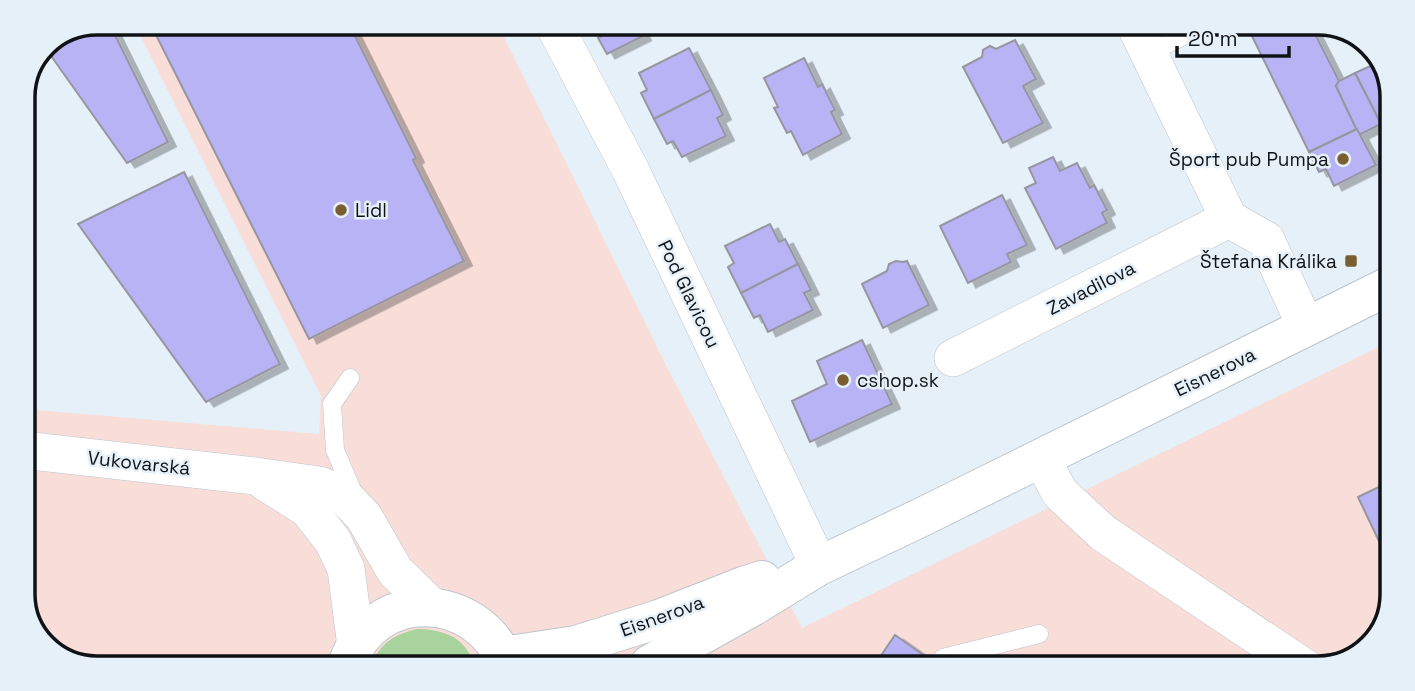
<svg xmlns="http://www.w3.org/2000/svg" width="1415" height="691" viewBox="0 0 1415 691" font-family="'Space Grotesk',sans-serif">
<style>
.commercial{fill:#f8ddd9}
.green{fill:#a9d39c}
.building{fill:#b8b3f4;stroke:#9696a0;stroke-width:2;filter:url(#shadow)}
.lines{fill:none;stroke-linecap:round;stroke-linejoin:round}
.service-casing{stroke:#bbc5cc;stroke-width:19}
.minor-casing{stroke:#bbc5cc;stroke-width:38}
.tertiary-casing{stroke:#bbc5cc;stroke-width:40}
.service{stroke:#fff;stroke-width:18}
.minor{stroke:#fff;stroke-width:37}
.tertiary{stroke:#fff;stroke-width:38}
.poi-dot{fill:#795e30;stroke:#e6f0f8;stroke-width:2.5}
.labels{text-anchor:middle;dominant-baseline:central;stroke-width:5;stroke-linejoin:round;paint-order:stroke}
.poi-label{font-size:19px;fill:#101316;stroke:#e6f0f8;text-anchor:end}
.street-label{font-size:19px;fill:#101316;stroke:#e6f0f8}
.rim{fill:none;stroke:#101316;stroke-width:3.5}
</style>
<defs>
<filter id="shadow"><feDropShadow dx="8" dy="4.5" stdDeviation="0" flood-color="#0004"/></filter>
</defs>
<rect width="100%" height="100%" fill="#e6f0f8"/>
<polygon class="commercial" points="134,23 498,25 667,367 802,628 1389,342 1385,626 1359,656 1318,668 65,661 36,636 23,599 23,409 319,434 321,396"/>
<path class="green" d="M417,629C443,629 464,637 474,663H372C381,642 396,634 417,629Z"/>
<g class="building">
<polygon points="97,23 109,23 168,142 127,163 44,46 45,44"/>
<polygon points="150,23 349,24 416,158 413,160 464,261 309,339"/>
<polygon points="622,26 638,26 643,36 607,54 598,38"/>
<polygon points="1249,30 1313,30 1339,81 1336,86 1357,129 1309,152"/>
<polygon points="1015,40 1036,79 1023,86 1043,123 1003,143 963,67 982,57 983,50 990,46 996,49"/>
<polygon points="689,48 711,90 654,119 641,93 647,90 639,73"/>
<polygon points="804,58 818,87 822,84 835,110 831,112 842,134 803,155 791,131 787,133 774,108 778,107 764,78"/>
<polygon points="1381,61 1392,93 1392,119 1381,124 1355,73"/>
<polygon points="1355,73 1381,124 1359,135 1336,86 1339,81"/>
<polygon points="711,90 723,115 717,118 726,136 682,157 673,141 667,144 654,119"/>
<polygon points="1357,129 1376,165 1334,186 1326,169 1319,172 1309,152"/>
<polygon points="1053,157 1060,171 1077,163 1090,188 1094,185 1107,210 1102,213 1107,223 1056,249 1025,188 1036,183 1029,168"/>
<polygon points="184,172 280,364 206,402 78,224"/>
<polygon points="1002,195 1027,245 1007,254 1011,262 968,283 940,226"/>
<polygon points="770,224 779,242 785,239 798,264 741,293 728,267 734,263 725,246"/>
<polygon points="896,261 903,262 907,261 929,305 883,328 862,284 887,271 889,264"/>
<polygon points="798,264 811,290 804,293 813,310 768,332 760,315 754,318 741,293"/>
<polygon points="862,340 892,404 810,442 792,401 827,384 817,361"/>
<polygon points="1387,483 1386,556 1358,497"/>
<polygon points="895,635 939,666 874,666"/>
</g>
<g class="lines">
<g class="service-casing">
<g id="service">
<polyline points="1149,53 1198,29"/>
<polyline points="350,378 332,404 335,450 355,497"/>
<polyline points="937,666 943,658 1039,634"/>
</g>
</g>
<g class="minor-casing">
<g id="minor">
<polyline points="554,25 631,171 819,566"/>
<polyline points="1229,219 1266,240 1306,327"/>
<polyline points="953,358 1229,219 1137,29"/>
<polyline points="23,450 255,476 319,485 342,494 364,517 395,571 432,607"/>
<polyline points="1041,458 1060,493 1103,533 1305,668"/>
<polyline points="265,482 308,509 333,541 346,569 356,646"/>
</g>
</g>
<g class="tertiary-casing">
<g id="tertiary">
<polyline points="503,656 576,645 659,619 746,585 762,580"/>
<path d="M348,662C375,587 477,591 506,663"/>
<polyline points="650,664 752,607 819,566 922,517 1389,286"/>
</g>
</g>
<use href="#service" class="service"/>
<use href="#minor" class="minor"/>
<use href="#tertiary" class="tertiary"/>
</g>
<g class="poi-dot">
<circle cx="1343" cy="159" r="7"/>
<circle cx="341" cy="210" r="7"/>
<rect x="1344" y="254" width="14" height="14" rx="3.5"/>
<circle cx="843" cy="380" r="7"/>
</g>
<g class="labels">
<g class="poi-label">
<text x="1329" y="159">Šport pub Pumpa</text>
<text x="355" y="210" text-anchor="start">Lidl</text>
<text x="1337" y="261">Štefana Králika</text>
<text x="857" y="380" text-anchor="start">cshop.sk</text>
</g>
<g class="street-label">
<text transform="translate(1091 288) rotate(-27)">Zavadilova</text>
<text transform="translate(689 294) rotate(64)">Pod Glavicou</text>
<text transform="translate(1215 372) rotate(-26)">Eisnerova</text>
<text transform="translate(139 463) rotate(6)">Vukovarská</text>
<text transform="translate(662 616) rotate(-20)">Eisnerova</text>
</g>
</g>
<path d="M0 0H1415V691H0ZM97 35H1318A62 62 0 0 1 1380 97V594A62 62 0 0 1 1318 656H97A62 62 0 0 1 35 594V97A62 62 0 0 1 97 35Z" fill="#e6f0f8" fill-rule="evenodd"/>
<path class="rim" d="M97 35H1318A62 62 0 0 1 1380 97V594A62 62 0 0 1 1318 656H97A62 62 0 0 1 35 594V97A62 62 0 0 1 97 35Z"/>
<path d="M1177 46v10h112v-10" fill="none" stroke="#101316" stroke-width="3.5"/>
<text x="1188" y="46" font-size="21" fill="#101316" stroke="#e6f0f8" stroke-width="5" paint-order="stroke">20 m</text>
</svg>
